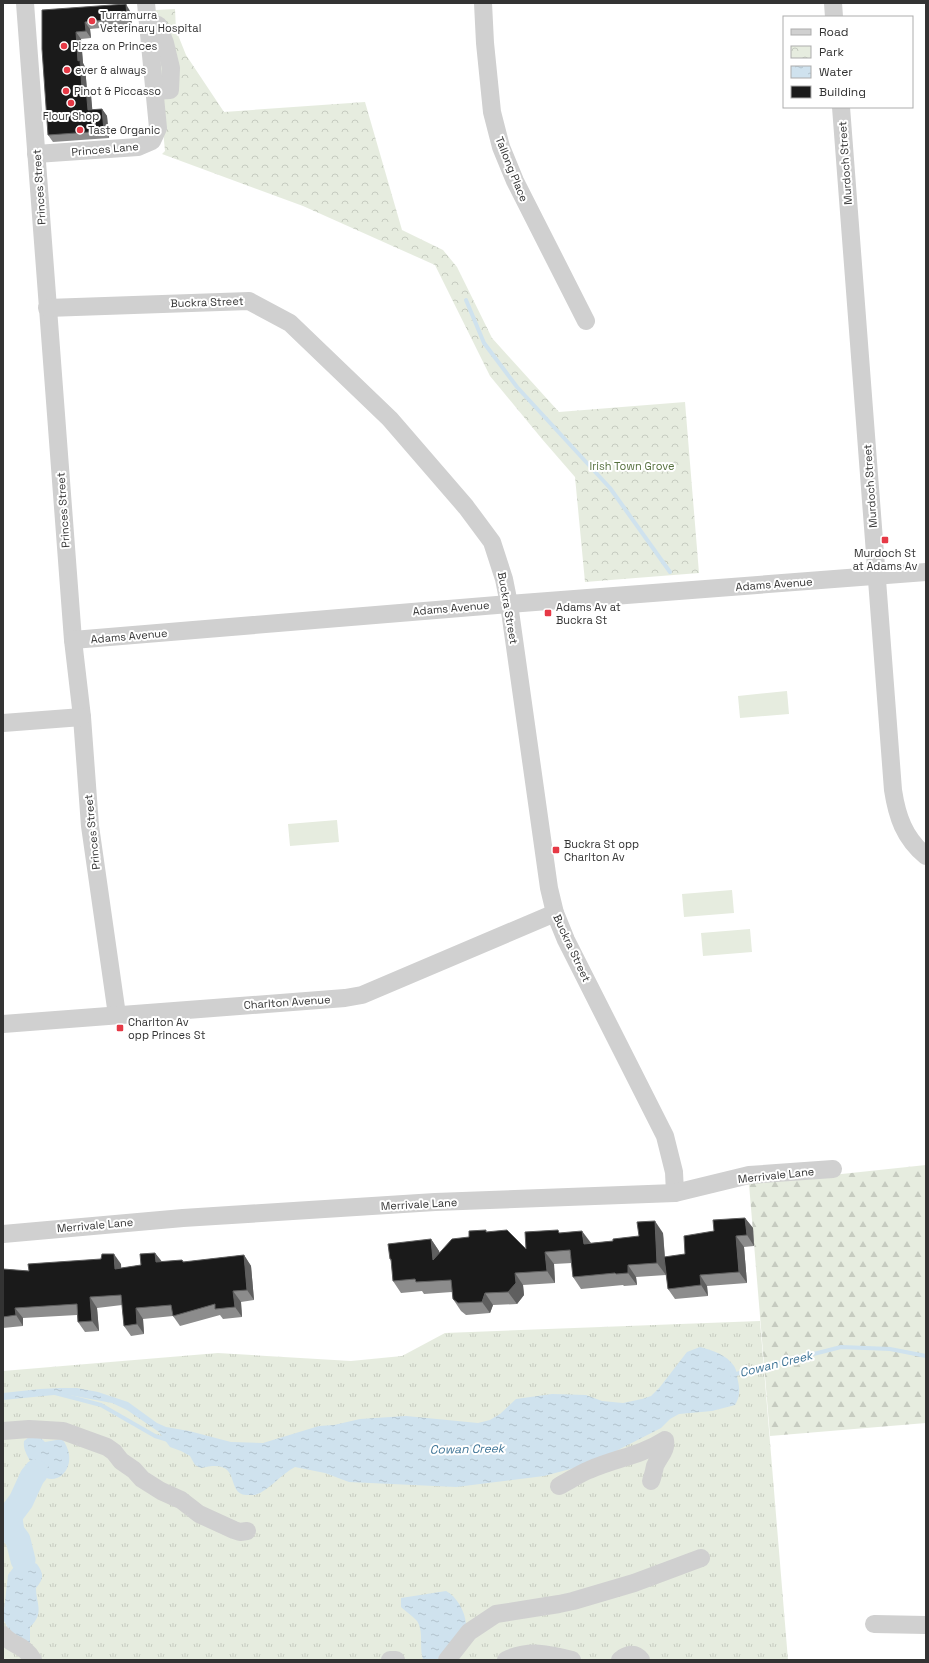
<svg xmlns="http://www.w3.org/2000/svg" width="929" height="1663" viewBox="0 0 929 1663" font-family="'Space Grotesk',sans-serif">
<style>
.grass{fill:url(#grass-tufts)}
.forest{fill:url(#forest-firs)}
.park{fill:url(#park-crowns)}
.pitch{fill:#e6ecdf}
.water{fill:url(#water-ripples)}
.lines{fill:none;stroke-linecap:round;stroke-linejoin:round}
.stream{stroke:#cfe2ee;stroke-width:4}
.river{stroke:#cfe2ee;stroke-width:25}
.minor{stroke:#d0d0d0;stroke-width:18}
.wall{fill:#8c8c8c}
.shaded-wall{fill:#5f5f5f}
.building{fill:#1a1a1a;stroke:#5f5f5f}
.poi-dot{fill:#e63946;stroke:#fff;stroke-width:1.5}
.labels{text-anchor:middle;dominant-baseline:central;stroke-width:4;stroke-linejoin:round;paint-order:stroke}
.poi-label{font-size:11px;fill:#333;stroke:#fff;text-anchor:start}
.street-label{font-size:11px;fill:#333;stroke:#fff}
.park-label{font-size:11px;fill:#56703f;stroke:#fff}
.water-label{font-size:12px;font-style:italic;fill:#3f7597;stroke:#fff}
</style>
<defs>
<pattern id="grass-tufts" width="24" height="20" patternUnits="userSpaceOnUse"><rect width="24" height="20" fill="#e6ecdf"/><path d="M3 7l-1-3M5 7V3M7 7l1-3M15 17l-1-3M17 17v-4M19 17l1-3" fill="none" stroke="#c6cbc0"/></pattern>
<pattern id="forest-firs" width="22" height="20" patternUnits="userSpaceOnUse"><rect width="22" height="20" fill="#e6ecdf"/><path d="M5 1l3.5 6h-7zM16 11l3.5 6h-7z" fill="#c6cbc0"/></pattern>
<pattern id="park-crowns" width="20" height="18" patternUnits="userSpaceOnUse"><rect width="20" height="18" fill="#e6ecdf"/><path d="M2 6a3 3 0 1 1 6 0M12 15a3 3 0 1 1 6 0" fill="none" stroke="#c6cbc0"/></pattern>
<pattern id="water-ripples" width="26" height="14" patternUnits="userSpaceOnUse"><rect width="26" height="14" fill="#cfe2ee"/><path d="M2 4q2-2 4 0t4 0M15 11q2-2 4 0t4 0" fill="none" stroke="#b2c2cd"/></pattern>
</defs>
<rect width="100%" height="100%" fill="#fff"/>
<polygon class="grass" points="760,1321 788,1660 3,1660 3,1371 218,1353 351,1361 402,1356 445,1333"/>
<polygon class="forest" points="926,1165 926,1423 770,1436 749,1184"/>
<polygon class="park" points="175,9 176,30 186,55 224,112 365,102 402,230 443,250 457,267 492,338 559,412 685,402 699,573 585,582 575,477 542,439 490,376 435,265 303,206 162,154 165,151 152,14 156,10"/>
<g class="pitch">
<polygon points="787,691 789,714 740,718 738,696"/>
<polygon points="337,820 339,842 290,846 288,824"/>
<polygon points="732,890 734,913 684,917 682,894"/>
<polygon points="750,929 752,952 703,956 701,933"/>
</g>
<g class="water">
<path d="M700,1347C712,1350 727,1355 734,1366C737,1370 737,1377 738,1381C740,1391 740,1396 735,1405L712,1411L679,1414L670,1419L661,1428L616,1451L574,1468L544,1476L456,1487L349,1482L325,1473L295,1467C281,1474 270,1490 255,1495C252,1495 249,1495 246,1495C224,1493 244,1457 201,1468L195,1465L190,1456L181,1451L170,1447L159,1432L127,1410L112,1403L64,1394L3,1400V1393L40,1389L60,1388H77L98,1392L128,1402L157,1423L166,1427L189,1431L231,1442L263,1443L319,1426L334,1425L360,1419L406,1416L478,1423L490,1420L500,1414L516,1399L552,1394L586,1395L602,1401L623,1403L642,1399L651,1396L660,1387L687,1352Z"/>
<path d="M38,1435L45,1442L62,1439C85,1468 48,1501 29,1459C26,1453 23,1448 24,1441L29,1437Z"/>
<path d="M28,1560L37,1564C44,1574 44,1579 36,1588C36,1604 45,1613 30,1627V1644L23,1643L8,1628L3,1619L8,1575L16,1564Z"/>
<path d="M446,1591C457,1597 465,1611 466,1624L438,1660H425L423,1659C419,1647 424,1631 417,1621C413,1616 406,1612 401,1607V1598Z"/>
</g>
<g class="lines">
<g class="stream">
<polyline points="466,300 484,343 517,387 610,488 670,572"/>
<polyline points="732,1375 841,1347 890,1349 926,1356"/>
<polyline points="55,1393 101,1405 155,1436 168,1440"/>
</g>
<polyline class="river" points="23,1560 18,1540 12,1532 10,1518 12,1513 21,1501 32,1477 36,1472"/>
<g class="minor">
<polyline points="25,3 73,640 82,717 90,826 117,1015"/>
<polyline points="483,3 485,43 492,112 501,147 515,181 586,321"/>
<polyline points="833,3 834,17"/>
<polyline points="148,21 158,25 165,43 171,68 170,90 154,91"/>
<path d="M841,107L893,790C897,816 904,838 926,856"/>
<polyline points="36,154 138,147 152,141 158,128 146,3"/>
<polyline points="47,308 249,301 290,323 390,419 466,507 492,542 504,579 509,604 549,888 555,913 566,940 665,1136 674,1172 675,1193"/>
<polyline points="73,640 509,604 926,572"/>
<polyline points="3,723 82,717"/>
<polyline points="3,1024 345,998 362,995 555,913"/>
<polyline points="3,1234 183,1218 435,1202 675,1193 749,1175 833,1169"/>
<polyline points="3,1431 29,1429 63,1431 107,1447 114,1452 121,1461 134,1470 142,1479 161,1491 181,1500 199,1514 234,1530 240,1532 247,1531"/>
<path d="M559,1486C569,1481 579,1474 589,1470C616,1458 640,1456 665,1440C667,1451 659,1456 655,1466C654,1471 653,1476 651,1481"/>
<polyline points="874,1624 926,1625"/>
<path d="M3,1635C14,1647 24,1644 33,1660"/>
<polyline points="390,1660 396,1660"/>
<polyline points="447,1660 469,1632 496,1614 559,1604 573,1601 634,1583 701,1558"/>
<path d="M506,1660C529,1649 549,1654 572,1660"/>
<path d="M620,1660C627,1654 635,1652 641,1660"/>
</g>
</g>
<g class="wall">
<polygon points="42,10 130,11 132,25 90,29 91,38 81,39 83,63 85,67 87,90 91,95 92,110 102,109 107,116 109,138 53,142 48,135"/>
<polygon points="745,1218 753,1228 754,1246 744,1247 747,1283 707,1286 708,1296 675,1299 668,1289 665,1264 666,1275 636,1277 637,1285 624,1286 623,1285 581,1289 573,1277 572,1263 554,1264 555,1283 523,1285 524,1295 517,1304 493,1305 490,1313 466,1315 461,1311 453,1299 452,1292 424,1294 422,1291 401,1293 393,1281 391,1261 390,1259 431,1239 439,1251 440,1253 469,1237 488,1232 526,1249 561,1233 591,1243 613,1241 663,1233 665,1257 685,1254 714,1231"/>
<polygon points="155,1253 162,1262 182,1260 184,1262 244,1255 251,1266 254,1300 241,1302 242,1317 223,1319 220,1315 180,1326 173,1316 143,1319 144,1334 131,1336 124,1326 122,1305 97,1308 99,1331 85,1332 78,1322 77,1315 23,1318 23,1326 3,1328 3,1269 29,1271 121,1264 121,1268 141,1265"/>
</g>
<g class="shaded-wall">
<polygon points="126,4 130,11 132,25 127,18"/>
<polygon points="85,22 90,29 91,38 86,31"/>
<polygon points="76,32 81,39 83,63 85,67 87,90 91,95 93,117 88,110 82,89 78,61"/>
<polygon points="102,109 107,116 109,138 104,131"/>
<polygon points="745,1218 753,1228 754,1246 747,1235"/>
<polygon points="655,1221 663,1233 666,1275 657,1263"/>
<polygon points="582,1231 591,1243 592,1256 584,1244"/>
<polygon points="736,1236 744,1247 747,1283 739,1272"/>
<polygon points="431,1239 439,1251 442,1272 433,1260"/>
<polygon points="545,1252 554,1264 555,1283 547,1271"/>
<polygon points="155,1253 163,1263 156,1262"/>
<polygon points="114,1254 121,1264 122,1279 115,1269"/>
<polygon points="244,1255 251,1266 254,1300 247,1290"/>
<polygon points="628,1265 636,1277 637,1285 628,1273"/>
<polygon points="515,1273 523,1285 524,1295 517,1304 508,1292"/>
<polygon points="700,1275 707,1286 708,1296 701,1285"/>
<polygon points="233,1291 241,1302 242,1317 235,1307"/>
<polygon points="485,1293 493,1305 490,1313 482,1302"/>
<polygon points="90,1297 97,1308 99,1331 92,1321"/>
<polygon points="15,1308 23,1318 23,1326 16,1315"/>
<polygon points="136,1308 143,1319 144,1334 137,1324"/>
</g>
<g class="building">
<polygon points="126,4 127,18 85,22 86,31 76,32 78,61 80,60 82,89 86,88 88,110 102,109 104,131 48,135 42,49 42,10"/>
<polygon points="745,1218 747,1235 736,1236 739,1272 700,1275 701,1285 668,1289 664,1257 685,1254 684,1236 714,1231 713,1220"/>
<polygon points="655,1221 657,1263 628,1265 628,1273 616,1274 615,1273 573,1277 570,1250 545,1252 547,1271 515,1273 516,1283 508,1292 485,1293 482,1302 458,1303 453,1299 451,1280 416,1282 415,1279 393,1281 391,1259 390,1259 388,1244 431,1239 433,1260 452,1239 469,1237 469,1231 486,1230 486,1232 507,1230 526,1249 525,1232 558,1230 559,1233 582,1231 584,1244 613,1241 613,1239 639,1236 637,1222"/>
<polygon points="155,1253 156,1262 182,1260 183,1262 244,1255 247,1290 233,1291 235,1307 215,1309 215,1304 173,1316 171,1305 136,1308 137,1324 124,1326 121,1295 90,1297 92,1321 78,1322 77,1304 15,1308 16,1315 3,1317 3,1269 29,1271 28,1264 101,1259 102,1254 114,1254 115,1269 141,1265 140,1254"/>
</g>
<g class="poi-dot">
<circle cx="92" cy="21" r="4"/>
<circle cx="64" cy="46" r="4"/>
<circle cx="67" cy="70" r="4"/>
<circle cx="66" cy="91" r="4"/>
<circle cx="71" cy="103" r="4"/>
<circle cx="80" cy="130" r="4"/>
<rect x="881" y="536" width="8" height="8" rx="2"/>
<rect x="544" y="609" width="8" height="8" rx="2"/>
<rect x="552" y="846" width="8" height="8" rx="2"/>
<rect x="116" y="1024" width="8" height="8" rx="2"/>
</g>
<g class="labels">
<g class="poi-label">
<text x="100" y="15">Turramurra<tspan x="100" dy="13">Veterinary Hospital</tspan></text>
<text x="72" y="46">Pizza on Princes</text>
<text x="75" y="70">ever &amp; always</text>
<text x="74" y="91">Pinot &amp; Piccasso</text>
<text x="71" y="116" text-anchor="middle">Flour Shop</text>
<text x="88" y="130">Taste Organic</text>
<text x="885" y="553" text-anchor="middle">Murdoch St<tspan x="885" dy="13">at Adams Av</tspan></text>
<text x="556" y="607">Adams Av at<tspan x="556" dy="13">Buckra St</tspan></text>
<text x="564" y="844">Buckra St opp<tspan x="564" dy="13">Charlton Av</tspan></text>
<text x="128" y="1022">Charlton Av<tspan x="128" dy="13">opp Princes St</tspan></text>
</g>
<g class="street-label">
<text transform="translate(105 149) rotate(-5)">Princes Lane</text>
<text transform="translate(845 163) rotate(-94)">Murdoch Street</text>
<text transform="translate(512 169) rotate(68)">Tallong Place</text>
<text transform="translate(39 187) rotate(-94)">Princes Street</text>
<text transform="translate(207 302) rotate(-2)">Buckra Street</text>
<text transform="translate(870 486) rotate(-94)">Murdoch Street</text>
<text transform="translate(63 510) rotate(-94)">Princes Street</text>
<text transform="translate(774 584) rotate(-4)">Adams Avenue</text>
<text transform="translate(451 608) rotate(-5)">Adams Avenue</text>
<text transform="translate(508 608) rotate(80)">Buckra Street</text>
<text transform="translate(129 636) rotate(-5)">Adams Avenue</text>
<text transform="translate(92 832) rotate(-96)">Princes Street</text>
<text transform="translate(572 948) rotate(65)">Buckra Street</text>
<text transform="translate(287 1002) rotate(-4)">Charlton Avenue</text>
<text transform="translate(776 1175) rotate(-6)">Merrivale Lane</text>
<text transform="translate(419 1204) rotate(-3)">Merrivale Lane</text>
<text transform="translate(95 1225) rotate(-5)">Merrivale Lane</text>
</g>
<g class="park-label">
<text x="632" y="466">Irish Town Grove</text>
</g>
<g class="water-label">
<text transform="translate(776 1364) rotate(-14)">Cowan Creek</text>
<text transform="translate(467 1449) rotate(-1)">Cowan Creek</text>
</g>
</g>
<rect width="929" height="1663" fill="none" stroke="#333333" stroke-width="8"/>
<rect x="783" y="16" width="130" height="92" fill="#ffffff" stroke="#adadad"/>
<rect x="791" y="29" width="20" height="6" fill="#d0d0d0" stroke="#adadad"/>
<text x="819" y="36" font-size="12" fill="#333333">Road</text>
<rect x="791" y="46" width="20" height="12" fill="url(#park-crowns)" stroke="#adadad"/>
<text x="819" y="56" font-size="12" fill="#333333">Park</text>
<rect x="791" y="66" width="20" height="12" fill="url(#water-ripples)" stroke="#adadad"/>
<text x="819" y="76" font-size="12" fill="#333333">Water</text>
<rect x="791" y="86" width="20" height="12" fill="#1a1a1a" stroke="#adadad"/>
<text x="819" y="96" font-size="12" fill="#333333">Building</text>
</svg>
